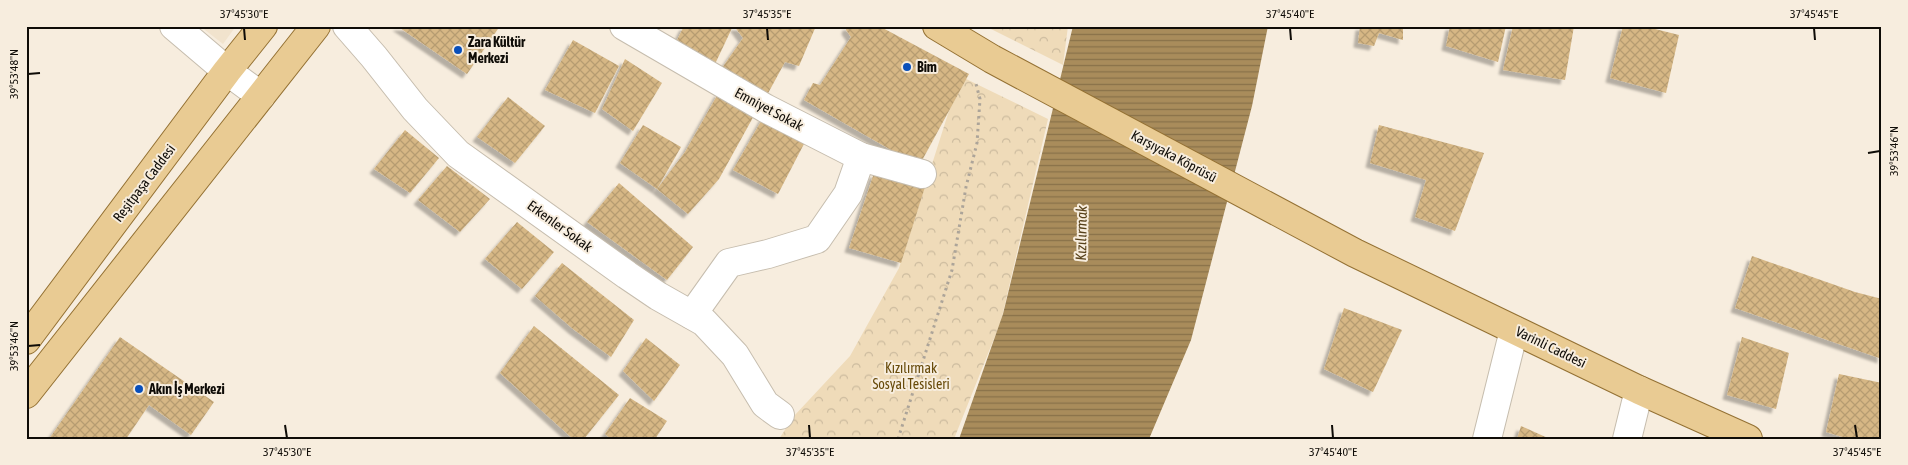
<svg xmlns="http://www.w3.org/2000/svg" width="1908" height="465" viewBox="0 0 1908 465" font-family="'Asap Condensed',sans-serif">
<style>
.built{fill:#f1e3cd}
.park{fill:url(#park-crowns)}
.water{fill:url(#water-rules)}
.building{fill:url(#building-cross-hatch);filter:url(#shadow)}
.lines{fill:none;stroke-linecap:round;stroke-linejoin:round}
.minor-casing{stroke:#c6bdae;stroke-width:30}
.major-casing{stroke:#947133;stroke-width:30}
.path{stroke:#aca499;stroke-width:3;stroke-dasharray:2.5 4;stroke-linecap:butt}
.minor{stroke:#fff;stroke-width:28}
.major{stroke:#e9cb93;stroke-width:28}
.ticks{fill:none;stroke:#0f0c07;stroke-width:2}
.poi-dot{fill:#094fba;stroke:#f7edde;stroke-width:2}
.labels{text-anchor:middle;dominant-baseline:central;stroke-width:4;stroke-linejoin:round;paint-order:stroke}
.poi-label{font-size:14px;font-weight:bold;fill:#0f0c07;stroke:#f7edde;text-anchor:start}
.street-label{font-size:14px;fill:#0f0c07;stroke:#f7edde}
.park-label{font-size:14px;fill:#674a0a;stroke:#f7edde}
.water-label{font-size:15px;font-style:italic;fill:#57411a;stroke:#f7edde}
.neatline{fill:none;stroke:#0f0c07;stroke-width:2}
.ticks-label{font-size:12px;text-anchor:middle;fill:#0f0c07}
</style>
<defs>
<pattern id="park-crowns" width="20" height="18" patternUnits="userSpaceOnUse" patternTransform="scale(1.25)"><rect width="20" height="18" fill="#efdbb9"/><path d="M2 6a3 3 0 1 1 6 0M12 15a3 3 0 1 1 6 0" fill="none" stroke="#ccbb9e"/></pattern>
<pattern id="water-rules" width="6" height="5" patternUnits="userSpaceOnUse" patternTransform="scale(1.25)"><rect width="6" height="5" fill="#a98c5b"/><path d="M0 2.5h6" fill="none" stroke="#887149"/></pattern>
<pattern id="building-cross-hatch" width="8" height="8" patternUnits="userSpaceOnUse" patternTransform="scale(1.25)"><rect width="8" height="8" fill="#d6b785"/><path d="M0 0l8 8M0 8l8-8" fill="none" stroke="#b69c71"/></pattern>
<filter id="shadow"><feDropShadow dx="-4.5" dy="4.5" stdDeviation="1" flood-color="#0004"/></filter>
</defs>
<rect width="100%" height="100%" fill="#f7edde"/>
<polygon class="built" points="200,26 236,26 223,44"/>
<g class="park">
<polygon points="985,26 1068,26 1063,65"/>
<polygon points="960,76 1048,119 1001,321 954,439 779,439 794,416 850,356 899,268"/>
</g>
<polygon class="water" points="1073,26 1268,26 1252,106 1191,340 1149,439 959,439 1003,314"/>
<g class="building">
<polygon points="397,26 500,26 467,74"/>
<polygon points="684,26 733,26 715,64 676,42"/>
<polygon points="734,26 816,26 799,66 785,62 766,97 722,68 743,38"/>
<polygon points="847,26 879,26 969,74 919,166 804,100 813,83 820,85 851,37 846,30"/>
<polygon points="1360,26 1403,26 1403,40 1379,33 1374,46 1358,43"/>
<polygon points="1450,26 1506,26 1498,62 1446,46"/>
<polygon points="1513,26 1574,26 1565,80 1503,70"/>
<polygon points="1623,26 1643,26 1679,35 1666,93 1610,78"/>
<polygon points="573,40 619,66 595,113 545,90"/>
<polygon points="625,59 662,83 633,131 602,109"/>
<polygon points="719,92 756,112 719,179 688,214 657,189 685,152"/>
<polygon points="508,97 545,126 515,163 477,137"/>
<polygon points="764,116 806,140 778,194 733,170"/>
<polygon points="643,125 681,147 657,189 620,163"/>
<polygon points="1379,125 1484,153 1455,231 1415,217 1426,180 1370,163"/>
<polygon points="405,130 439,158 410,193 374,169"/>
<polygon points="447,166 490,199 460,232 418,200"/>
<polygon points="874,173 925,187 901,263 849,248"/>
<polygon points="619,183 693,247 667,280 587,222"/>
<polygon points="517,222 554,252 522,289 485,259"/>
<polygon points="1752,256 1855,292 1882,299 1882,359 1735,308"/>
<polygon points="562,263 634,320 611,357 573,329 535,296"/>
<polygon points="1344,308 1402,330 1373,392 1324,369"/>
<polygon points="534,326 619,395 584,439 573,439 500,373"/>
<polygon points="120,337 214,402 191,435 149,405 126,439 49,439"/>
<polygon points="1742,337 1789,353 1776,409 1727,395"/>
<polygon points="646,338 680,365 654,401 623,371"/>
<polygon points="1839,374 1882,383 1882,439 1849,439 1826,432"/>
<polygon points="630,398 667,421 655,439 611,439 605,434"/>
<polygon points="1521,426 1550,439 1517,439"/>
</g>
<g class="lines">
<g class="minor-casing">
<g id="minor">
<polyline points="174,26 227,71 261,96"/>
<polyline points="347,26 374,57 415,109 458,154 627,275 658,296 704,322 735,355 765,404 780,415"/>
<polyline points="624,26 765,108 861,157 922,174"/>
<polyline points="692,315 729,263 768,254 817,239 848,194 861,157"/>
<polyline points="1487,439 1514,330"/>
<polyline points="1627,439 1639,390"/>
</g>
</g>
<g class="major-casing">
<g id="major">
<polyline points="937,26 992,59 1355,253 1639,390 1748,439"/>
<polyline points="26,340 227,71 263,26"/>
<polyline points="26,394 316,26"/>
</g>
</g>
<polyline class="path" points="898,439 952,270 966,187 977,143 980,99 976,84"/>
<use href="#minor" class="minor"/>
<use href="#major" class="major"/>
</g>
<path class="ticks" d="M244,28L245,40M767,28L768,40M1290,28L1291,40M1814,28L1815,40M28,74L40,73M1868,153L1880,151M28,346L40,345M285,425L287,438M809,425L810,438M1332,425L1333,438M1855,425L1857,438"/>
<g class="poi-dot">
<circle cx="458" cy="50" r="5"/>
<circle cx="907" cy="67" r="5"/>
<circle cx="139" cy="389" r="5"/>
</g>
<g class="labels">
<g class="poi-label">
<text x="468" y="42">Zara Kültür<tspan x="468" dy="16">Merkezi</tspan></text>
<text x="917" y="67">Bim</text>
<text x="149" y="389">Akın İş Merkezi</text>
</g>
<g class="street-label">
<text transform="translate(769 109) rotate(28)">Emniyet Sokak</text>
<text transform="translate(1174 156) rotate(28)">Karşıyaka Köprüsü</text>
<text transform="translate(144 183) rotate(-53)">Reşitpaşa Caddesi</text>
<text transform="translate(560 226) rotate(36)">Erkenler Sokak</text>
<text transform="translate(1551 347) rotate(26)">Varinli Caddesi</text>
</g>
<g class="park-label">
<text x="911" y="368">Kızılırmak<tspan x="911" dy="16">Sosyal Tesisleri</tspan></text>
</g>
<g class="water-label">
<text transform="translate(1081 233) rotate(-89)">Kızılırmak</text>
</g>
</g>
<rect width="1908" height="465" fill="none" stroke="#f7edde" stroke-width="55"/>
<rect x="28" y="28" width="1852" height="410" class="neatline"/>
<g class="ticks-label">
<text x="244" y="18">37°45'30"E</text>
<text x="767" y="18">37°45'35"E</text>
<text x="1290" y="18">37°45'40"E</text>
<text x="1814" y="18">37°45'45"E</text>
<text transform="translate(14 74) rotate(-90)" y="4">39°53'48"N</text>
<text transform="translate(1894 151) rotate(-90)" y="4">39°53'46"N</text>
<text transform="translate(14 346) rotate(-90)" y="4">39°53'46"N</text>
<text x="287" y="456">37°45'30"E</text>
<text x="810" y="456">37°45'35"E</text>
<text x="1333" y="456">37°45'40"E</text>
<text x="1857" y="456">37°45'45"E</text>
</g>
</svg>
